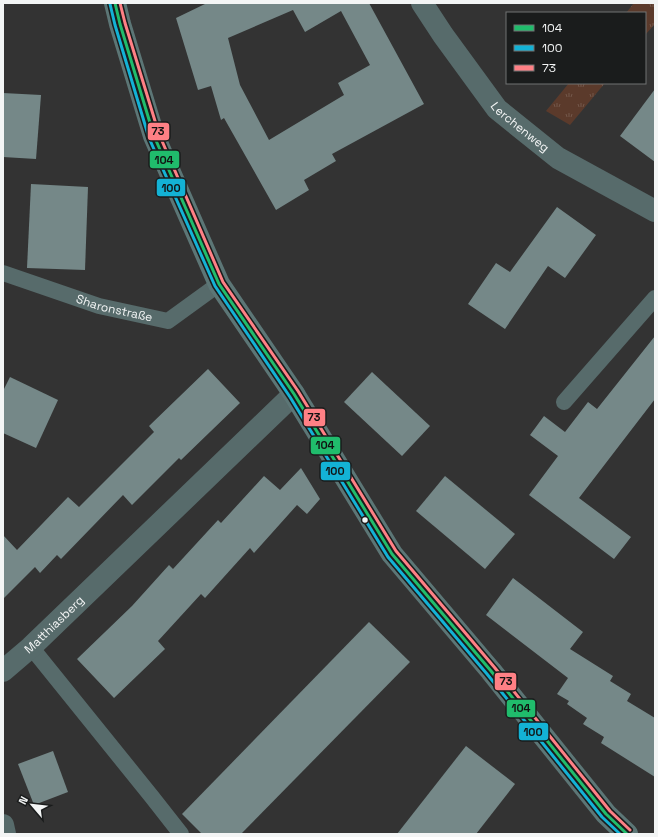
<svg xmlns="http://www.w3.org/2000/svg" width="658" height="837" viewBox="0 0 658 837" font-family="'Space Grotesk',sans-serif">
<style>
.grass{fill:url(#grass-tufts)}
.building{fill:#758888;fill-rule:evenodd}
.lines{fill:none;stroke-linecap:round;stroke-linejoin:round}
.lane{stroke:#576b6b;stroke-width:16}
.street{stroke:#576b6b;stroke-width:22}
.secondary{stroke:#5c7676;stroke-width:22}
.bus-1-casing{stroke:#1a1c1c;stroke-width:6}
.bus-2-casing{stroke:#1a1c1c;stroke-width:6}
.bus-3-casing{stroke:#1a1c1c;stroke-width:6}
.bus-1{stroke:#20bc6c;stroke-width:3}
.bus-2{stroke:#13b2d5;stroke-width:3}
.bus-3{stroke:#ff8085;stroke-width:3}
.bus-dot{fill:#f3f5f5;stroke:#1a1c1c;stroke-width:1.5}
.labels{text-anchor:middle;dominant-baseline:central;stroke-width:4;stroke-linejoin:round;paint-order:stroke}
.street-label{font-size:12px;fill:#f3f5f5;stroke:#1a1c1c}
.line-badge{stroke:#1a1c1c;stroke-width:1.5}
.pale-badge-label{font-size:11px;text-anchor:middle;font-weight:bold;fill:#111}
</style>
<defs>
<pattern id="grass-tufts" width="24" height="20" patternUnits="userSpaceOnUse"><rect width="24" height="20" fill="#5b3a2b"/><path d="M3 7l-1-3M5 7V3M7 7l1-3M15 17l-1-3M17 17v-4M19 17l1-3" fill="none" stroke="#73574a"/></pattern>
</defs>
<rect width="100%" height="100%" fill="#333"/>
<g class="grass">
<polygon points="634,3 655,3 655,24 645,35 645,13 626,13"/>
<polygon points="569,83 605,83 570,125 546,111"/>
</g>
<g class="building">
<path d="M207,3H369L424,104L332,154L336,161L304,180L309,190L276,210L224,118L221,120L211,86L198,90L176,18ZM293,10L305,32L341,11L370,65L338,83L344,95L269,140L240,85L228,38Z"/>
<polygon points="655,89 655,162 620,136"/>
<polygon points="3,93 41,95 36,159 3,157"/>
<polygon points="31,184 88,187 85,270 27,268"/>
<polygon points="557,207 596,235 565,278 548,266 505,329 468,304 496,263 510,272"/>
<polygon points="655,336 655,399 579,498 631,537 614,559 529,495 558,456 530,435 544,416 565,432 588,402 597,409"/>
<polygon points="208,369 240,403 181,460 179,458 132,505 123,495 61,559 57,555 40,573 35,567 3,599 3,535 17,550 68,497 79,507 154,432 149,426"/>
<polygon points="372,372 430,426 402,456 344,402"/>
<polygon points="10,377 58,400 36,448 3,433 3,391"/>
<polygon points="301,468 320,499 307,514 297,505 254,553 250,548 205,598 201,594 158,641 165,649 114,698 77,659 132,606 169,565 173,569 218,520 221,523 264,476 280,490"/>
<polygon points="445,476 515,534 485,569 416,511"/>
<polygon points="513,578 583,632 570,649 613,676 610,681 631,694 627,701 655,718 655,777 601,743 604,737 583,724 587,718 567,704 569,701 557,694 568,678 486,615"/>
<polygon points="369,622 410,662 241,834 202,834 182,814"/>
<polygon points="466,746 515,784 476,834 397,834"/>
<polygon points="53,751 68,792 34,805 18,764"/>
</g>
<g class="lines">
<g class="lane">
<path id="s1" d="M3,273L99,306L168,321L219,284"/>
<polyline points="564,402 655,298"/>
<polyline points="31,647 152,797 181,834"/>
</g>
<g class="street">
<path id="s2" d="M422,3L443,35L497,109L558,158L655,211"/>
<path id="s3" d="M3,671L31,647L294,394"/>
<polyline points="3,825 5,834"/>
</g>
<polyline class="secondary" points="115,3 120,24 154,136 219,284 294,394 392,554 491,671 606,814 627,834"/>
<g class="bus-1-casing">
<polyline id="bus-1" points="115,3 120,24 154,136 219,284 294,394 392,554 491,671 606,814 627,834"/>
</g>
<g class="bus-2-casing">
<polyline id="bus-2" points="110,4 115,25 149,138 215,286 290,397 388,557 487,674 602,817 620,834"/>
</g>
<g class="bus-3-casing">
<polyline id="bus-3" points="120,3 125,23 159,134 223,282 298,391 396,551 495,668 610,811 630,830"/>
</g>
<use href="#bus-1" class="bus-1"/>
<use href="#bus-2" class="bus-2"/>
<use href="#bus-3" class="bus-3"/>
</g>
<circle class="bus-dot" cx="365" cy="520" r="3.5"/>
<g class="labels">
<g class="street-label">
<text stroke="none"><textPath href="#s2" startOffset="159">Lerchenweg</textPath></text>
<text stroke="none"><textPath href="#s1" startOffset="117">Sharonstraße</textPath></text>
<text stroke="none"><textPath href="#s3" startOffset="69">Matthiasberg</textPath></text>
</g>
</g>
<g class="line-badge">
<rect x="147" y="122" width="23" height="19" rx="4" fill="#ff8085"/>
<rect x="149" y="150" width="31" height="19" rx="4" fill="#20bc6c"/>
<rect x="156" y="178" width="30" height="19" rx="4" fill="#13b2d5"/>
<rect x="303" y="408" width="23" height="19" rx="4" fill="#ff8085"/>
<rect x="310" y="436" width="31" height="19" rx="4" fill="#20bc6c"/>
<rect x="320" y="461" width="31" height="20" rx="4" fill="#13b2d5"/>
<rect x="494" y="672" width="23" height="19" rx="4" fill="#ff8085"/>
<rect x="506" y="699" width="30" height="19" rx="4" fill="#20bc6c"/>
<rect x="518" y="722" width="31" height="19" rx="4" fill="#13b2d5"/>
</g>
<g class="pale-badge-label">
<text x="158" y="135">73</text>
<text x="164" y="164">104</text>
<text x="171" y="192">100</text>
<text x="314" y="421">73</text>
<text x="325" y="449">104</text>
<text x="335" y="475">100</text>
<text x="506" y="685">73</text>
<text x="521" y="712">104</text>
<text x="533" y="736">100</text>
</g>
<rect width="658" height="837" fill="none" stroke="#f3f5f5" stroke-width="8"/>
<rect x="506" y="12" width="140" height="72" fill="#1a1c1c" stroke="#717373"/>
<rect x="514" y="25" width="20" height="6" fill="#20bc6c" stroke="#717373"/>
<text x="542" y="32" font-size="12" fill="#f3f5f5">104</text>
<rect x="514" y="45" width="20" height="6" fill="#13b2d5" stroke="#717373"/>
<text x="542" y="52" font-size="12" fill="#f3f5f5">100</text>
<rect x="514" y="65" width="20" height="6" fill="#ff8085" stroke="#717373"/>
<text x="542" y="72" font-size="12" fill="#f3f5f5">73</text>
<g transform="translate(32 805) rotate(298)" stroke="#1a1c1c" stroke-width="3" paint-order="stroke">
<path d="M0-3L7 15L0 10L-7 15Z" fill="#f3f5f5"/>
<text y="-6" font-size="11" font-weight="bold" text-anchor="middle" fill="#f3f5f5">N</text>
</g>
</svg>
